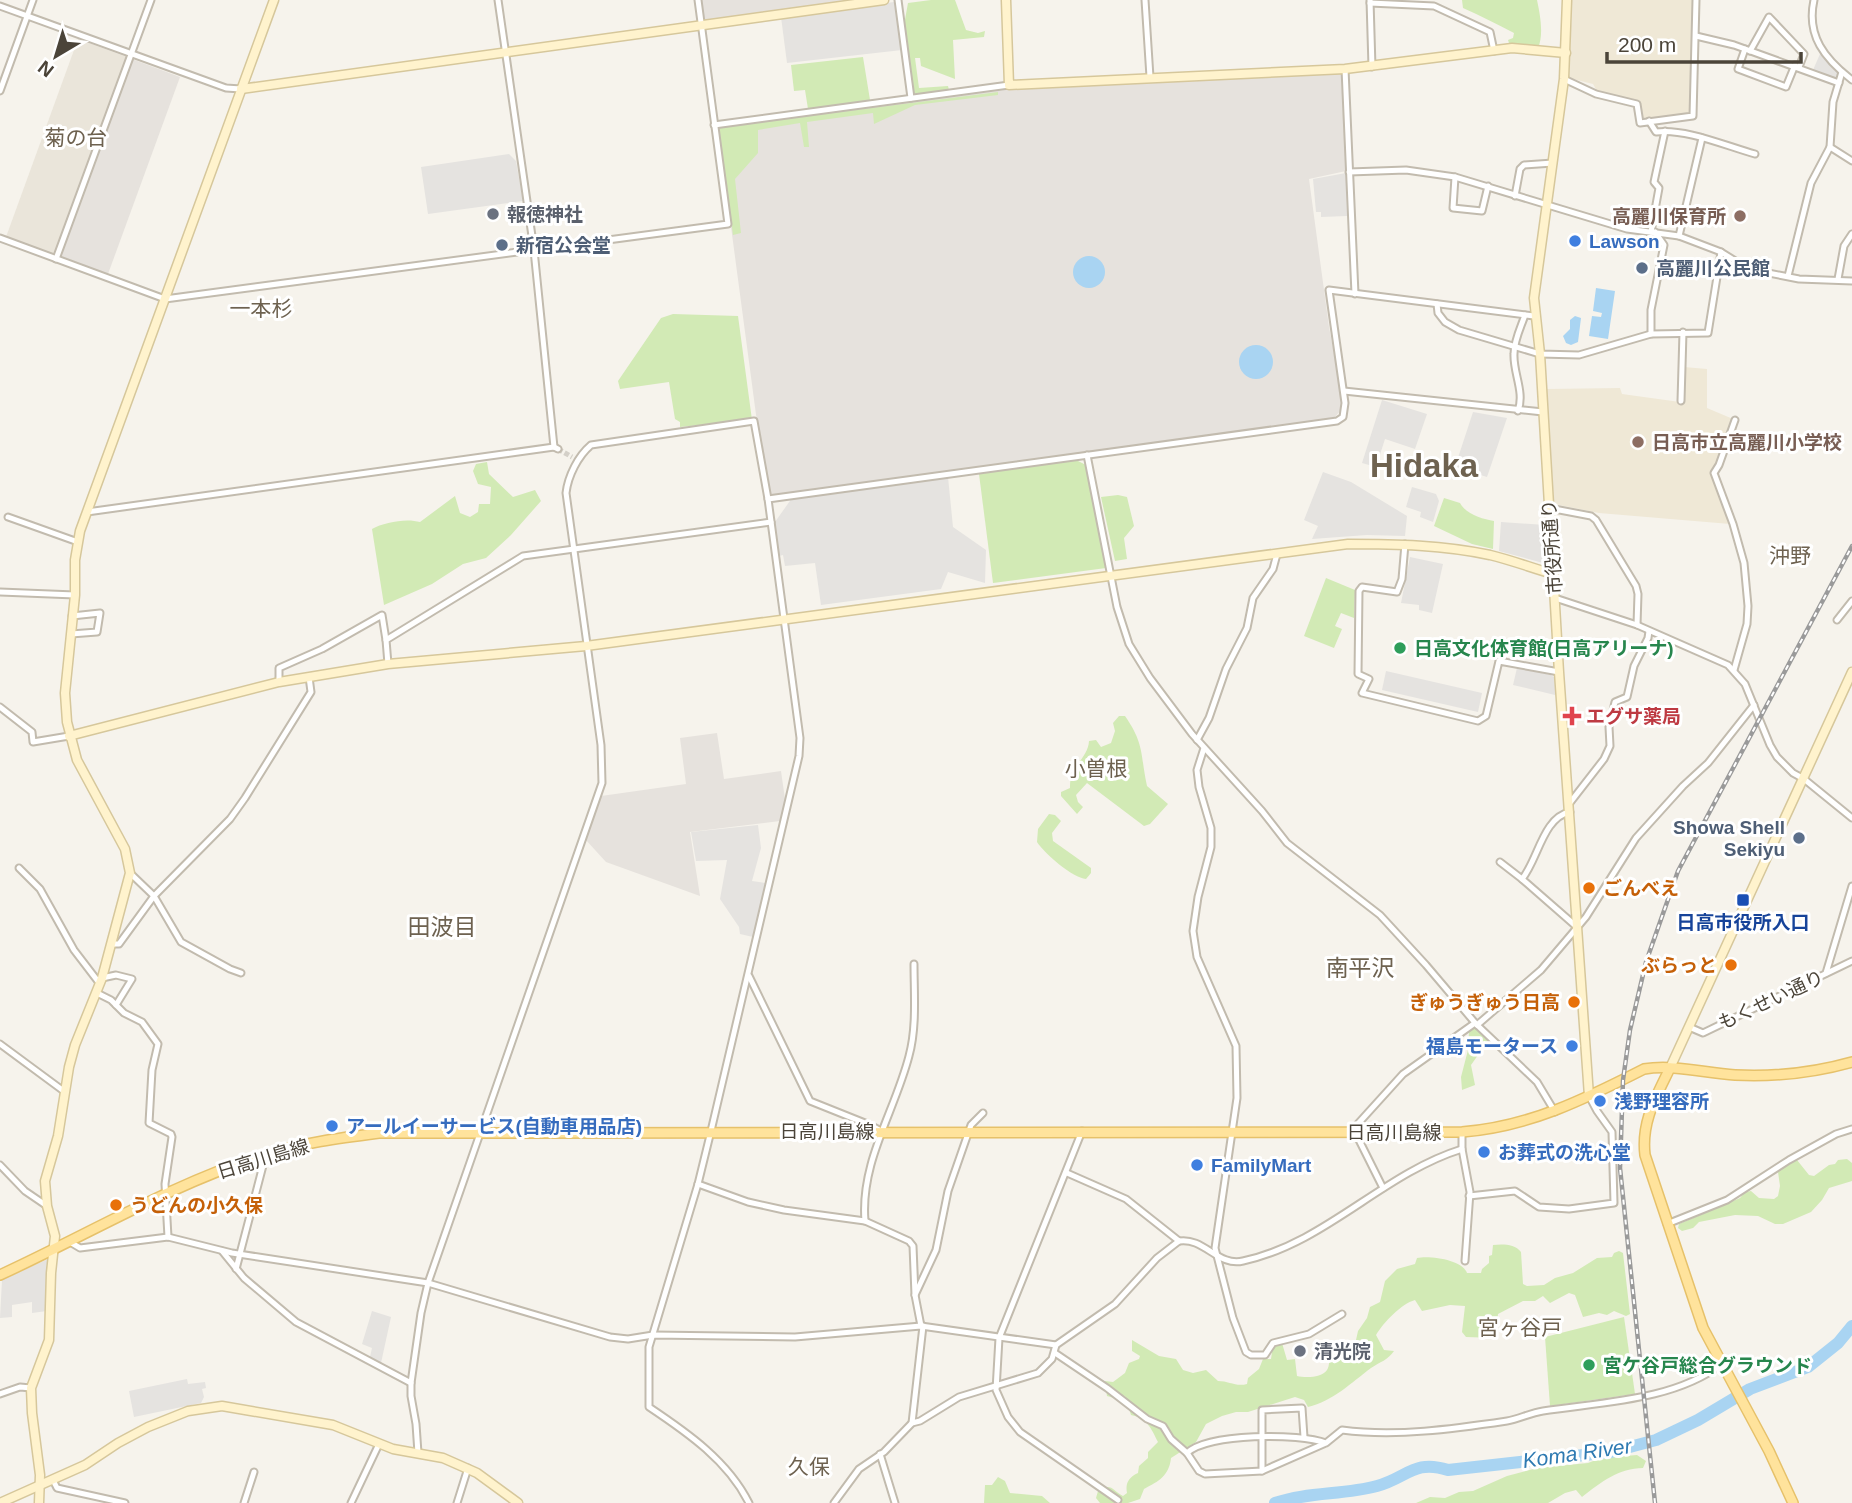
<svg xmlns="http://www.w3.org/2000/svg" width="1852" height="1503" viewBox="0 0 1852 1503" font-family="Arial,'Noto Sans JP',sans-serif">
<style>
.residential{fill:#eae5da}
.industrial{fill:#e6e2dd}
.education{fill:#efe8d6}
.green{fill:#d2eab5}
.parking{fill:#e5e3e0}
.water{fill:#a9d4f2}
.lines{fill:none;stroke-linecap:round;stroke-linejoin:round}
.river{stroke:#a9d4f2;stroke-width:12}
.street-tunnel{stroke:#d4d0c8;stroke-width:5;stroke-dasharray:5 2.5;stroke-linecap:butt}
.street-casing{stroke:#c2bbae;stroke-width:9}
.secondary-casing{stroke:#d6c79b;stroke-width:11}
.primary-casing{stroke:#e6c16a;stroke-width:12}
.street{stroke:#fff;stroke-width:5}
.secondary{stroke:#fff3cd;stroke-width:8}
.primary{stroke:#ffe39c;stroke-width:9}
.rail-casing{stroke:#9a9a9a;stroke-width:4.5}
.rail{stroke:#fff;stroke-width:2;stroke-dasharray:5;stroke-linecap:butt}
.worship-dot{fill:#6b7280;stroke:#fff;stroke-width:2.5}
.education-dot{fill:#8d6e63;stroke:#fff;stroke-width:2.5}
.shop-dot{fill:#3f7fe0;stroke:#fff;stroke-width:2.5}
.service-dot{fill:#5c6f8a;stroke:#fff;stroke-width:2.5}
.leisure-dot{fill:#2e9e5b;stroke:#fff;stroke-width:2.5}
.health-dot{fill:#e0444e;stroke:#fff;stroke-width:2.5}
.food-dot{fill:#e8710a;stroke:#fff;stroke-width:2.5}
.transit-dot{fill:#1a4fb4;stroke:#fff;stroke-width:2.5}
.labels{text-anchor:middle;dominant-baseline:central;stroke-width:6;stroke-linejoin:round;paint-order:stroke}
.worship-label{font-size:19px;font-weight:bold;fill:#5b616d;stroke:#fff;text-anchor:start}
.education-label{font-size:19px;font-weight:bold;fill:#785e54;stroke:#fff;text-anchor:end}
.shop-label{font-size:19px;font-weight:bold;fill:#366cbe;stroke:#fff;text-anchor:start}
.service-label{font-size:19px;font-weight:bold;fill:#4e5e75;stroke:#fff;text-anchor:start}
.street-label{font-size:19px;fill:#4b4439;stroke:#fff}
.leisure-label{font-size:19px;font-weight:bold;fill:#27864d;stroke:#fff;text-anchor:start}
.health-label{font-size:19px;font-weight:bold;fill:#be3a42;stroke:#fff;text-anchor:start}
.food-label{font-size:19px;font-weight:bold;fill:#c56008;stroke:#fff;text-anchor:start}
.transit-label{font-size:19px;font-weight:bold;fill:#164399;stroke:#fff}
.neighbourhood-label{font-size:21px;fill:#6e6250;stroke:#fff}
.water-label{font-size:21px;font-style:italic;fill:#2e7ab2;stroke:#fff}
.quarter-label{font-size:23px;fill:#6e6250;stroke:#fff}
.town-label{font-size:33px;font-weight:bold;fill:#6e6250;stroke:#fff}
</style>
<rect width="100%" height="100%" fill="#f6f3ec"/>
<polygon class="residential" points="78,39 127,57 55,255 6,237"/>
<g class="industrial">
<polygon points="700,0 857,0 705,21"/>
<polygon points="132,59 180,77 108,274 60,256"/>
<polygon points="1341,73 1346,171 1309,179 1329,327 1343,401 1341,410 1334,418 771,495 757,422 718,129 720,126 1013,89 1147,81"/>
<polygon points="717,733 724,779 781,771 785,799 780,821 690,832 700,896 606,862 585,839 601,796 686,784 680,738"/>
</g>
<g class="education">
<polygon points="1572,0 1694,0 1692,112 1690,114 1643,120 1640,118 1638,102 1597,91 1593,84 1569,78"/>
<polygon points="1684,367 1707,369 1707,408 1733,419 1718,465 1712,473 1730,524 1599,513 1554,504 1546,389 1620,388 1622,394 1680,402"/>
</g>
<g class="green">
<polygon points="931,0 955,0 966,30 978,33 985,31 984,37 953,40 955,79 921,66 920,58 915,58 919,88 948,86 949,90 913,95 904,25 908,3"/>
<path d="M1462,0H1537C1540,14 1544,35 1538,48L1510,46L1508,40L1513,38L1514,33C1497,24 1481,16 1463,8Z"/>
<polygon points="863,57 870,100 808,109 805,90 794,91 791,65"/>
<polygon points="998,92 998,95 915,105 874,124 873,113 807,122 809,147 804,147 800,123 758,130 758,153 735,179 741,233 733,235 719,130 721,127"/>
<polygon points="673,314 738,316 752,420 680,427 680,422 675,419 669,382 620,389 618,381 661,318"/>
<polygon points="1076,460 1086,465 1106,568 993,583 979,474"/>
<path d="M487,462L489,474L513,497L535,490L541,501L511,535L486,558L463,564L432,584L384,605L372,529C384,522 407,518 420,522L455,496L460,513L470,517L478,512L479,504H490L491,487L478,484L473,471L476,464Z"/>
<polygon points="1118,495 1127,497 1134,526 1124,538 1127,559 1115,561 1101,497"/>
<path d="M1444,498L1460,503C1466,514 1482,519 1494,521L1493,549L1472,544L1434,526Z"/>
<polygon points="1326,578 1355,590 1354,618 1341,613 1335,626 1342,629 1334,648 1304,636"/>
<path d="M1119,716H1125C1145,745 1140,754 1147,786L1168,804L1150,824L1144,826L1087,783L1076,795L1078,802L1083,807L1077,814L1061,796V792L1070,788C1069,766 1088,759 1089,741L1096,740L1101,747L1111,743L1115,731L1113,723Z"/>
<path d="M1049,814L1055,815L1061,821L1052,833L1053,841L1091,868V873L1086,879C1073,878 1045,854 1037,842L1038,829Z"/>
<polygon points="1475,1027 1488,1041 1471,1065 1475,1085 1462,1090 1461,1077 1468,1050 1469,1032"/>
<polygon points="1847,1159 1852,1163 1852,1181 1829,1188 1822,1200 1811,1212 1783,1224 1775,1224 1758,1216 1735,1215 1699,1222 1693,1228 1682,1231 1678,1228 1679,1224 1740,1198 1745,1192 1751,1191 1759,1198 1774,1199 1778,1196 1780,1186 1778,1172 1781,1168 1797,1160 1809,1175 1814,1176 1829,1165 1835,1164 1838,1160"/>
<path d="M1493,1245C1503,1244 1515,1244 1521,1252L1523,1284L1527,1286L1544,1285L1555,1278L1573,1273L1597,1258L1612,1257L1614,1253L1619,1251L1623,1253L1630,1314L1626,1316L1614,1311L1607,1315L1599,1313L1583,1317L1575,1295L1569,1293L1550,1303L1543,1296L1535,1301H1523L1498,1314L1496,1338L1466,1337L1462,1332L1465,1306L1450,1305L1422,1311L1415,1300C1401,1304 1384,1322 1376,1335L1384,1350L1394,1351C1388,1360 1380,1362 1371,1368C1351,1383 1333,1401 1308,1407L1304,1400L1295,1397L1248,1412H1236L1222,1416L1206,1424L1196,1442L1171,1458C1169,1476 1159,1481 1144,1489L1140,1499L1128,1503H1100L1096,1498L1098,1491C1111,1482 1112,1490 1123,1496L1127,1493C1125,1483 1129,1477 1138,1473L1139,1466L1148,1458V1452L1158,1442C1151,1428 1147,1418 1131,1415L1125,1396L1118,1395L1114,1398L1107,1396L1105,1381L1113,1382L1125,1373L1129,1363L1139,1359L1140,1356L1132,1351V1340L1159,1356L1176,1359L1183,1370L1193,1373L1206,1370L1218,1381C1229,1381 1236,1387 1247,1384L1248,1378L1259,1369L1263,1359H1271L1273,1345L1282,1343L1287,1360L1295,1359L1297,1376C1305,1378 1322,1378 1327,1370C1330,1366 1329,1357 1330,1352L1346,1357L1354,1349L1358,1331L1367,1318L1370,1307L1380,1302L1385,1281L1397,1269L1415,1264L1417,1258C1430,1255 1463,1260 1467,1273H1481L1482,1269L1489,1263V1256L1492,1255Z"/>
<polygon points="1624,1317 1635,1394 1550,1406 1545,1337"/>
<path d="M1637,1455L1646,1461L1643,1468C1619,1468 1601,1482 1582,1497L1576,1490L1565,1493L1548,1503H1416L1430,1497L1445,1498L1459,1492L1473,1491L1507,1476L1537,1468L1588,1463L1601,1458Z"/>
<polygon points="998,1477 1005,1481 1010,1493 1042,1496 1050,1503 984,1503 985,1485 992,1485"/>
</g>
<g class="parking">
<polygon points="894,2 902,50 787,63 781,17"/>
<polygon points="1820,54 1838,70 1838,77 1835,79 1813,70"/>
<polygon points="509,154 516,161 523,201 428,214 421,167"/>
<polygon points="1346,173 1347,216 1321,217 1321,212 1316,212 1313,179"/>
<polygon points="1382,400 1427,414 1415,449 1385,439 1376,467 1362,463"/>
<polygon points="1473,412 1507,418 1487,477 1455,467"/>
<polygon points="1323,472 1351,482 1407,516 1405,536 1367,535 1312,539 1318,526 1304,520"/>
<polygon points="948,477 953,527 986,550 985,583 948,572 941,589 821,605 815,563 785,566 783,555 779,556 775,522 792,498"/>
<polygon points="1412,487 1436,494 1439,501 1433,522 1420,517 1421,512 1406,507"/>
<polygon points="1501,522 1545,525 1547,558 1543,563 1499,551"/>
<polygon points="1410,557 1443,564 1432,613 1419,610 1419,605 1401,603"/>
<polygon points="1517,668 1551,675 1555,678 1555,695 1513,685"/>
<polygon points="1386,671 1482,693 1478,712 1382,690"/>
<polygon points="758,825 761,848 752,881 765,883 753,937 740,934 739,927 720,899 727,860 696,861 691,832"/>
<polygon points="48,1259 47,1311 32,1313 32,1302 12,1305 12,1317 0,1318 2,1280"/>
<polygon points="372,1311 391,1317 381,1363 370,1357 372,1348 362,1344"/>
<polygon points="187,1379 188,1384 205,1382 206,1388 202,1389 204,1397 201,1403 134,1417 129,1391"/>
</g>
<g class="water">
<circle cx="1089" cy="272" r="16"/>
<polygon points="1596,288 1615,291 1608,339 1589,336 1592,316 1601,317 1602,313 1593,311"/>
<polygon points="1575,316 1581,318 1578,342 1571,345 1566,343 1563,336 1570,329 1570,320"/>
<circle cx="1256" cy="362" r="17"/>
</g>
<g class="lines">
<path class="river" d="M1275,1503C1307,1492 1344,1495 1377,1486C1407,1478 1414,1459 1448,1470L1611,1452L1656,1440L1698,1420L1750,1389L1808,1367L1838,1343L1852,1326"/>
<polyline class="street-tunnel" points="558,449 572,457"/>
<g class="street-casing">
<g id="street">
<polyline points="498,0 534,250 554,447"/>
<polyline points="898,0 911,98"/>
<polyline points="1145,0 1150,77"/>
<polyline points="1370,0 1372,67"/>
<path d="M1814,0C1806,36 1825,59 1852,80"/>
<polyline points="1370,3 1434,6 1490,32 1494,51"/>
<polyline points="0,6 226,88 241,89"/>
<polyline points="1696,36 1734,45 1839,83"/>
<polyline points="1745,49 1738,69 1786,87 1795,65"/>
<polyline points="1750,51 1769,17 1804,54 1799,67"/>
<polyline points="1345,69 1355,294"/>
<polyline points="1564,79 1596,94 1637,104 1640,123 1693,116 1696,0"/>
<polyline points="0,91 33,0"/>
<path d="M1649,121L1656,132C1685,128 1726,146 1755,154"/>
<polyline points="714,125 1009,85"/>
<polyline points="1830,147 1852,161"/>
<polyline points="1349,172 1406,170 1455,177 1627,229 1679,236 1721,252 1748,269 1799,279 1852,281"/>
<polyline points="1455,177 1453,208 1482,211 1488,186"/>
<polyline points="1515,196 1520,169 1524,165 1553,163"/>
<polyline points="1651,232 1659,188 1654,182 1665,131"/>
<polyline points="1679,236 1702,138"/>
<polyline points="0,238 165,299 728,224 698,0"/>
<polyline points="56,259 151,0"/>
<polyline points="1788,276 1811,183 1830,147 1833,102 1842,72"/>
<polyline points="1838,279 1844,246 1852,234"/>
<polyline points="1437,304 1438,313 1445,322 1459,330 1540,354 1579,355 1651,334 1708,333 1721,252"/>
<polyline points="1651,334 1651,310 1664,245 1655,232"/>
<polyline points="1344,391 1543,412"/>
<polyline points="1681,401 1683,332"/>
<path d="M1518,411C1525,392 1513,373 1514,354C1514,340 1521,327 1525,315"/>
<polyline points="1087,455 1117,607 1129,644 1150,678 1192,734 1262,811 1287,843 1380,915 1426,965 1476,1024 1537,1082 1555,1112"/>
<polyline points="1549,508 1591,516 1596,520 1636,586 1638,594 1637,625"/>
<polyline points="87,512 554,447 558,449"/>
<polyline points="8,517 78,542"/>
<polyline points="1405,544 1402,579 1397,592 1362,587 1359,591 1358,674 1369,679 1362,693 1478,721 1486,716 1499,661 1559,672"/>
<polyline points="0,592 75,595"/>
<polyline points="1555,598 1637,625 1728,665 1745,684 1770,745 1777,757 1793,773 1804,779 1852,818"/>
<polyline points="1837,620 1852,601"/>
<polyline points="71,634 97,632 100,613 72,616"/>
<polyline points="388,664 386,640 523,556 771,522"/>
<polyline points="1734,670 1747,624 1748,606 1744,563 1733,524 1714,473 1719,465 1735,420"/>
<polyline points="279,682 279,668 322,649 382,615 386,640"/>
<polyline points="0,707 32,732 33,742 69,736"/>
<polyline points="1197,740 1209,718 1226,669 1247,628 1253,598 1273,569 1277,554"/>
<polyline points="1204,748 1197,770 1199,787 1211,828 1211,847 1198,897 1193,931 1197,957 1236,1046 1237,1098 1215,1248 1233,1318 1246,1352 1251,1355 1265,1355 1273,1343 1309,1334 1342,1314"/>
<polyline points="1569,804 1604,759 1610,746 1609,727 1615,702 1627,697 1634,666 1648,638 1649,631"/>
<polyline points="1500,862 1522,879 1577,927"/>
<polyline points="19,868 40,889 74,950 100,984"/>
<polyline points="130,873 154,896 181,942 230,969 241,973"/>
<path d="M1522,879C1538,860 1543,817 1570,812"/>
<polyline points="112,944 119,944 154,896 230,819 245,798 311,692 309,677"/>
<polyline points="1826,973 1852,886"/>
<polyline points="749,976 810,1101 870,1125 881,1131"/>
<polyline points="102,978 116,975 132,979 116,1005"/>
<polyline points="97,993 111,1000 124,1013 142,1022 158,1044 152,1070 149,1123 171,1134 172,1137 165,1184 168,1237"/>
<polyline points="1477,1025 1541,970 1586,917 1636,838 1683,786 1708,763 1754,705"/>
<polyline points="1689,1027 1703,1033 1852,961"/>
<polyline points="0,1044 65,1092"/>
<polyline points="1082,1131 999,1338 996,1390 1008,1417 1020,1432 1118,1500"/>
<polyline points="1462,1132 1462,1149 1470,1192 1465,1261"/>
<polyline points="0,1165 25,1191 47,1206"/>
<path d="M1067,1173L1126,1199L1179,1241C1204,1237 1218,1267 1243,1261C1326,1243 1382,1174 1462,1149"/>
<polyline points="698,1184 748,1202 784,1210 865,1221 909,1241 913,1246 915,1295 921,1326"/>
<polyline points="1383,1188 1355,1132 1355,1127 1403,1074 1475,1023"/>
<polyline points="1469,1196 1515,1191 1539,1207 1569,1209 1614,1203 1612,1132 1597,1111 1589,1096"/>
<path d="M865,1221C860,1162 895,1111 909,1056C917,1027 914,993 914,964"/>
<polyline points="1667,1224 1727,1200 1789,1160 1836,1134 1852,1129"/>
<polyline points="70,1242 80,1248 168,1237 232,1253 428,1283 610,1337 628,1339 653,1335 795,1337 921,1326 1056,1345 1115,1304 1157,1258 1179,1241"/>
<polyline points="222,1251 244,1278 296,1322 411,1383"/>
<polyline points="236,1269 266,1154"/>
<polyline points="915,1295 936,1250 948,1191 971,1125 983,1113"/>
<polyline points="1055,1353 1107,1388 1147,1419 1163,1426 1171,1439 1187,1453"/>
<polyline points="0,1394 20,1387 31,1388"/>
<polyline points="912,1423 923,1326"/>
<path d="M1326,1443L1262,1471L1205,1474L1199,1471L1187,1453C1208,1433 1299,1433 1326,1443L1342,1430C1396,1437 1453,1429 1507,1421C1519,1419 1530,1413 1543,1411C1601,1402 1673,1401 1722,1364"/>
<path d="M418,1453L416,1424L411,1396V1383L421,1313L428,1283L602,783L601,745L566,493C568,476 578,456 591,445L754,421L768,499"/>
<polyline points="880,1454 895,1503"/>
<polyline points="1262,1471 1262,1410 1302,1408 1304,1437"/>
<polyline points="53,1480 57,1488 125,1503"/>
<polyline points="244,1503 254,1472"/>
<polyline points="351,1503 379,1444"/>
<polyline points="457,1503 468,1468"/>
<path d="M749,1503C728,1461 688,1433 649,1407V1347L698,1184L711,1131L799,756L800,738L768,499L1337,421L1343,417L1345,403L1329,290L1534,316"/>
<polyline points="834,1503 859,1469 884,1452 912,1423 920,1421 959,1397 1038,1373 1052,1359 1056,1345"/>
</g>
</g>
<g class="secondary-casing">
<g id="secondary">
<polyline points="1006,0 1009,85 1345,69 1512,48 1566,53"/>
<polyline points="1567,0 1564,79 1534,298 1540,354 1559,672 1589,1096"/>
<polyline points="241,89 884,0"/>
<path d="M69,736L279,682L388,664L586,646L1348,544C1396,544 1443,545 1490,555C1511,560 1532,568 1553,574"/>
<polyline points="1670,1068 1852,672"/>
<polyline points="0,1503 85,1465 118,1443 148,1427 188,1411 222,1406 333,1425 393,1449 443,1458 477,1473 518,1503"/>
<polyline points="39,1503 40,1475 32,1413 31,1388 49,1340 51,1273 55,1236 47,1206 45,1181 58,1136 69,1067 75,1045 102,978 130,873 125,849 77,760 67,722 65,693 75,595 75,560 80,531 274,0"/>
</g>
</g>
<g class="primary-casing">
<g id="primary">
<path d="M1670,1068C1656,1097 1641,1122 1645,1155L1703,1328L1769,1451L1793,1503"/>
<path d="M0,1275C87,1235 172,1184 264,1155C301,1143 340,1138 379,1133L1462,1132C1529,1127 1585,1099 1644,1069C1673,1064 1705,1073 1735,1075C1775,1077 1813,1073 1852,1062"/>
</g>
</g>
<use href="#street" class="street"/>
<use href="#secondary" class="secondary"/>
<use href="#primary" class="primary"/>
<g class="rail-casing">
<polyline id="rail" points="1655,1503 1620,1168 1623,1080 1630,1030 1646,962 1678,871 1852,546"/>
</g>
<use href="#rail" class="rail"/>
</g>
<g class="worship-dot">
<circle cx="493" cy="214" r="7"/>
<circle cx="1300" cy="1351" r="7"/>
</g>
<g class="education-dot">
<circle cx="1740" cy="216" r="7"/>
<circle cx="1638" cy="442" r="7"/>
</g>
<g class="shop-dot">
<circle cx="1575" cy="241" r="7"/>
<circle cx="1572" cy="1046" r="7"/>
<circle cx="1600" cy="1101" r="7"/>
<circle cx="332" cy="1126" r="7"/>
<circle cx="1484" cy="1152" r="7"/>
<circle cx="1197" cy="1165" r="7"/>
</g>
<g class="service-dot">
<circle cx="502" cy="245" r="7"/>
<circle cx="1642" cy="268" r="7"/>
<circle cx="1799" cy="838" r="7"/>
</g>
<g class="leisure-dot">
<circle cx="1400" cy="648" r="7"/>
<circle cx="1589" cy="1365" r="7"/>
</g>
<path class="health-dot" d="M1568.5 705.5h7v7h7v7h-7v7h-7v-7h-7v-7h7z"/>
<g class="food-dot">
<circle cx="1589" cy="888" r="7"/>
<circle cx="1731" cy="965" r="7"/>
<circle cx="1574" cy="1002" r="7"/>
<circle cx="116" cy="1205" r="7"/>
</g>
<rect class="transit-dot" x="1736" y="893" width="14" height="14" rx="3.5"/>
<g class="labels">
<g class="worship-label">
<text x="507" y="214">報徳神社</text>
<text x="1314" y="1351">清光院</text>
</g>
<g class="education-label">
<text x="1726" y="216">高麗川保育所</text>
<text x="1652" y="442" text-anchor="start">日高市立高麗川小学校</text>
</g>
<g class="shop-label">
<text x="1589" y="241">Lawson</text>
<text x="1558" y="1046" text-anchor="end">福島モータース</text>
<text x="1614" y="1101">浅野理容所</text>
<text x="346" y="1126">アールイーサービス(自動車用品店)</text>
<text x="1498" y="1152">お葬式の洗心堂</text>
<text x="1211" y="1165">FamilyMart</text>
</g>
<g class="service-label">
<text x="516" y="245">新宿公会堂</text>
<text x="1656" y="268">高麗川公民館</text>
<text x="1785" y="827" text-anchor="end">Showa Shell<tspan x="1785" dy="22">Sekiyu</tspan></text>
</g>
<g class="street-label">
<text transform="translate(1552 547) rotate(-94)">市役所通り</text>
<text transform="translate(1771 1000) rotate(-25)">もくせい通り</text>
<text x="827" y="1131">日高川島線</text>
<text x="1394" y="1132">日高川島線</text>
<text transform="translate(263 1159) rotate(-17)">日高川島線</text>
</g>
<g class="leisure-label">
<text x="1414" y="648">日高文化体育館(日高アリーナ)</text>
<text x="1603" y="1365">宮ケ谷戸総合グラウンド</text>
</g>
<g class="health-label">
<text x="1586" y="716">エグサ薬局</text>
</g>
<g class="food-label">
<text x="1603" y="888">ごんべえ</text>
<text x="1717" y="965" text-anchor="end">ぶらっと</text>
<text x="1560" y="1002" text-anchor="end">ぎゅうぎゅう日高</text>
<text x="130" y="1205">うどんの小久保</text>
</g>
<g class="transit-label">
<text x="1743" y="922">日高市役所入口</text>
</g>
<g class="neighbourhood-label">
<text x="76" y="137">菊の台</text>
<text x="261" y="308">一本杉</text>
<text x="1790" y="555">沖野</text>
<text x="1096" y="768">小曽根</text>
<text x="1520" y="1327">宮ヶ谷戸</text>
<text x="809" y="1466">久保</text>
</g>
<g class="water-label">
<text transform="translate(1577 1453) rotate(-8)">Koma River</text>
</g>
<g class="quarter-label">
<text x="442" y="927">田波目</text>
<text x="1360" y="968">南平沢</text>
</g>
<g class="town-label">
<text x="1424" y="465">Hidaka</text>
</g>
</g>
<g transform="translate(56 56) rotate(218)" stroke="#ffffff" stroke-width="5" paint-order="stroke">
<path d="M0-5L12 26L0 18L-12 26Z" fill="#4b4439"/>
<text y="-10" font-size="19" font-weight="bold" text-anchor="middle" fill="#4b4439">N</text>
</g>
<path d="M1607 52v10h194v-10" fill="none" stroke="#4b4439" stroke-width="3.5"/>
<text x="1618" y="52" font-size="21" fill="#4b4439" stroke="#ffffff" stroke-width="5" paint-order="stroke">200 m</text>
</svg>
